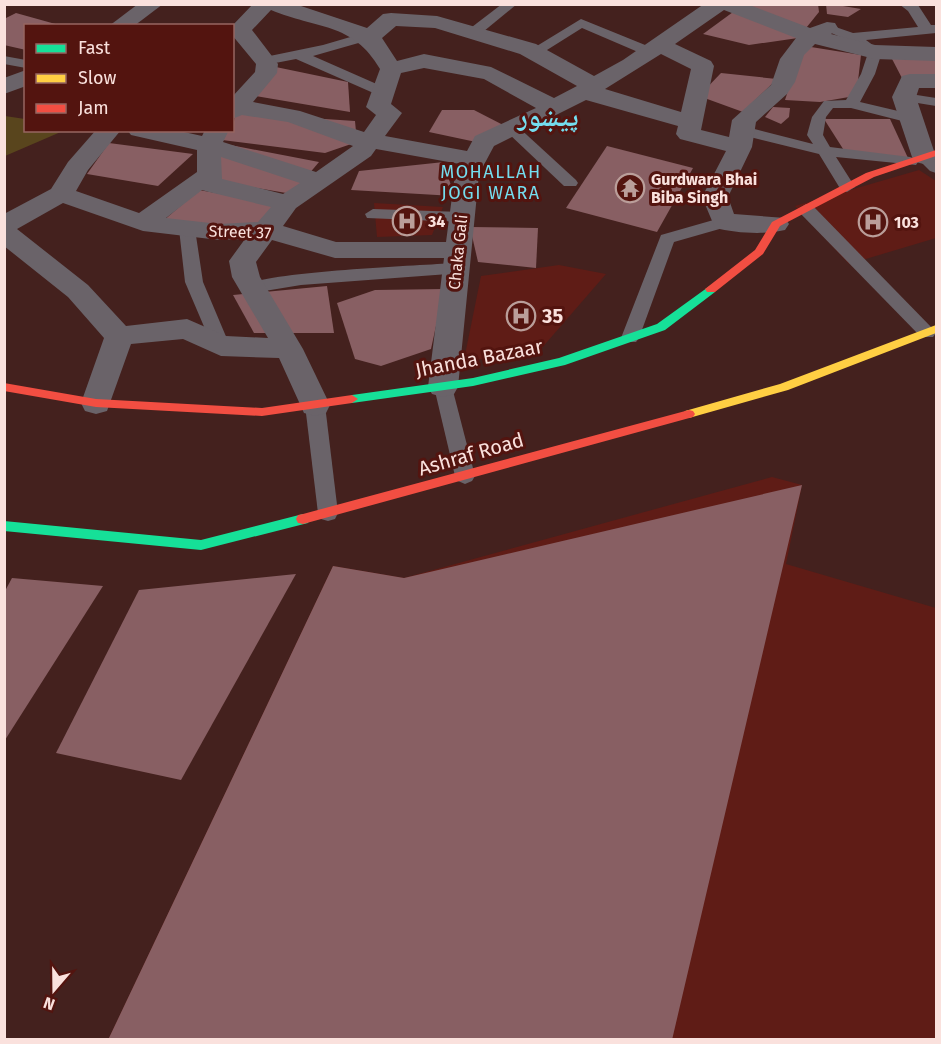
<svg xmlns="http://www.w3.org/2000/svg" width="941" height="1044" viewBox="0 0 941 1044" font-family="'Fira Sans','Noto Naskh Arabic',sans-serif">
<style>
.built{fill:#5f1c16}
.green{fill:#59451d}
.building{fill:#885f63}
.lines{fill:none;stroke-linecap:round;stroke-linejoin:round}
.lane{fill:#6a6369;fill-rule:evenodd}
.street{fill:#6a6369;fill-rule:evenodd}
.fast{fill:#16e098;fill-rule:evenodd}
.slow{fill:#ffcf43;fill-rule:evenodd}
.jam{fill:#f24e42;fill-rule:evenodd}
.labels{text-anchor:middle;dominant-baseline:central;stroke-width:6;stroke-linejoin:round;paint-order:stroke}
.far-poi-label{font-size:16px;font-weight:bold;fill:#fae1dd;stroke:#53140f;text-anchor:start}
.far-street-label{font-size:16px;fill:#fae1dd;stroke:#53140f}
.far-neighbourhood-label{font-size:18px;letter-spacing:1.5px;fill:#74ddee;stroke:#53140f}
.poi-label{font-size:20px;font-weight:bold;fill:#fae1dd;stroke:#53140f;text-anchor:start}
.street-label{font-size:20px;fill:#fae1dd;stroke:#53140f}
.far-town-label{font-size:27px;font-weight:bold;fill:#74ddee;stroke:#53140f}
</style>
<rect width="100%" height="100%" fill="#44211e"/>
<g class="built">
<polygon points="919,170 936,181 936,238 849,264 795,206"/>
<polygon points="374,203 443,207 432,235 377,237"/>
<polygon points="559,265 606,274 534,357 464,360 481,276"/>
<polygon points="772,477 802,485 786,564 936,608 936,1039 108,1040 333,566 404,578"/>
</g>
<polygon class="green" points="5,116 25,119 26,130 63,131 5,156"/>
<g class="building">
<polygon points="744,4 818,4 819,12 798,38 749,45 703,34"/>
<polygon points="826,4 831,4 861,9 848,17 827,14"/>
<polygon points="16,13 59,25 59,26 26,26 26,50 4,45 4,19"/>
<polygon points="811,47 861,55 858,81 849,97 820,102 785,100 798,60"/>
<polygon points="890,55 936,59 936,86 904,82"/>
<polygon points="271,66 348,82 350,112 250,95"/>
<polygon points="721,73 777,79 743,112 699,96"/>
<polygon points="773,107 790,108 789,117 781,124 765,117"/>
<polygon points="442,110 474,110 507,127 476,142 429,132"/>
<polygon points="236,113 355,121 357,142 325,153 222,140 227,130 232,130"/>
<polygon points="824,119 890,119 908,158 845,152"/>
<polygon points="215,142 319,162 292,194 215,181"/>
<polygon points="109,143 193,154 158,186 87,174"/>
<polygon points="607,146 693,168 657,232 566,208"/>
<polygon points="444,162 454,196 351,190 359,171"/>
<polygon points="199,190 276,204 255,226 163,221"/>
<polygon points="470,227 538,228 536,268 478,262"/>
<polygon points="327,286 334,333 254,333 233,295"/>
<polygon points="444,289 431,349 381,366 355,359 337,303 375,290"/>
<polygon points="802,485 672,1040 108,1040 333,566 404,578"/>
<polygon points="296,574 181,780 56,753 139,590"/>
<polygon points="12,578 103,586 5,740 5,591"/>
</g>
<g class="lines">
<g class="lane">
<polygon points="502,4 517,4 478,36 468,36 468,30"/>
<polygon points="899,4 918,5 931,25 936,25 936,33 866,40 882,52 875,74 860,102 915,115 918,118 910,123 851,108 833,108 826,117 823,135 830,147 910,157 916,159 918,162 916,165 836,157 855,187 847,192 841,190 819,154 738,134 735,131 743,126 813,144 807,135 812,117 824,101 846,100 861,74 868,53 847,40 820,28 827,24 853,33 918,27 908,11"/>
<polygon points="581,19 655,49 657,52 650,56 645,55 582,28 539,55 534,56 527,52"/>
<polygon points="364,33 371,37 369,40 313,56 388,89 390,92 388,95 378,95 296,59 265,65 258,61 260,58 323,45"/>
<polygon points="4,56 26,60 26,68 4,64"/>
<polygon points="904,93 936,98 936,106 899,100 897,97"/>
<polygon points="511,123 516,125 576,180 578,183 576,186 564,186 506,131 503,128"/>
<polygon points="924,152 936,160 936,173 930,171 916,157"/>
<polygon points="806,204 812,205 933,329 936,333 933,337 921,337 800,213 798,209"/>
<polygon points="373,209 462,212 470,217 462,222 367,218 365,214"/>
<polygon points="724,217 732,222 730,226 674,242 639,338 636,342 624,342 621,338 661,235"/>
<polygon points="187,224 195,229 203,282 230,346 228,350 214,350 185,282 179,229"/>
<path d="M456,263L465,269L462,273L301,285L252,293L243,287C253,272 428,265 456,263Z"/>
<polygon points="443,380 450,382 452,387 475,476 472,481 465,484 458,481 455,476 434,387 436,382"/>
<polygon points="315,398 322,400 325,405 338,513 335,519 328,521 321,519 318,513 305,405 308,400"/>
</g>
<g class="street">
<polygon points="138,4 163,4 134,26 109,26"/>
<path d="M253,4H295L367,28L383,14L391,13L437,16L536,44L594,76L623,60L704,4H747L810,28L827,22L835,23L838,28L831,34L875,45L936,47V61L875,59L815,44L804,55L795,82L787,94L756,122L752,147L728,197L734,214L785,218L789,224L785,230C765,235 735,233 715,228L702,197L726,151L680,139L676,134L678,126L586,100L494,146L479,174L458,387L454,394L443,397L432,394L428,387L444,258H335L272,240L256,262L260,277L303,349L330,405L326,413L315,416L304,413L279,358L221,356L183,339L131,344L107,411L96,414L85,411L81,403L104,338L68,297L4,246V214L51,189L68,162L96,130H121L88,170L76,191L139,213L197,172V150L131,135L127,130H175L202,136L205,130H229L223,142L316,172L353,146L288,122L242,115L232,119V97L255,72L256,64L232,35V26ZM271,10C316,29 353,22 380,69L366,107L376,115L364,132L300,111L253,102L277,73L278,64L252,30ZM724,10L796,38L780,59L771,85L732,120L729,137L701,130L714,66L711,61L675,44ZM396,26L435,28L520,54L577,86L554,98L491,67L424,54L397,61L382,38ZM661,54L691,69L681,112L605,89ZM424,68L484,79L536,108L475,136L467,151L385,136L402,113L391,104L401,73ZM376,149L460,164L455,174L446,242H336L283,226L296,208L371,156ZM221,157L300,183L283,194L222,179ZM202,190L209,192L271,207L258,222L219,224L166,218ZM63,203L143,231L219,240L245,239L229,261L232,277L268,338L226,336L187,319L126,326L88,285L17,229Z"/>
<polygon points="26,70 26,86 4,94 4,78"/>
<polygon points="910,74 936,74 936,88 919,88 916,97 936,157 933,162 924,164 915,162 912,157 892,97 902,76"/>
</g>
<g class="fast">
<polygon points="711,285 715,286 715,292 665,330 565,365 473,386 352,403 346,399 352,395 473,378 559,358 657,324"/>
<polygon points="303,514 308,515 310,519 308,523 201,550 4,531 4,521 201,540"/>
</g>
<polygon class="slow" points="936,325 936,333 788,390 689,418 683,414 685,411 780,384"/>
<g class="jam">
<polygon points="936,150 936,156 874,177 780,226 763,254 715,292 707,292 705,289 755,250 772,222 866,173"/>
<polygon points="4,383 96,399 262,408 352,395 358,399 352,403 262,416 96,407 4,391"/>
<polygon points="689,410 693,411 695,414 693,417 303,524 298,523 296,519 298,515 303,514"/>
</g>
</g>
<defs>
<g id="temple-ring" transform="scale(1.5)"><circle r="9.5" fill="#53140f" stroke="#ba9e9a" stroke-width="1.5"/><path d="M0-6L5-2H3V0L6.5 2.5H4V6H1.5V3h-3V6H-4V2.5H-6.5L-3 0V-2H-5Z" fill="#ba9e9a"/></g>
<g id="hospital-ring" transform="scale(1.5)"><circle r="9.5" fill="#53140f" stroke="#ba9e9a" stroke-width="1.5"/><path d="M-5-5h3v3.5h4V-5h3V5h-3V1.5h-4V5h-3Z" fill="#ba9e9a"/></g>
</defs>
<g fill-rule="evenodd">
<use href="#temple-ring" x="630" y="188"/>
<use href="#hospital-ring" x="407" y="221"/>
<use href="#hospital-ring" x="873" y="222"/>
<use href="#hospital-ring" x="521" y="316"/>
</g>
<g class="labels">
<g class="far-poi-label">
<text x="651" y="179">Gurdwara Bhai<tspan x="651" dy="18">Biba Singh</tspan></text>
<text x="428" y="221">34</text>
<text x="894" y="222">103</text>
</g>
<g class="far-street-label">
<text transform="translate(240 232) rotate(2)">Street 37</text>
<text transform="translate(458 252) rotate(-84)">Chaka Gali</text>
</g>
<g class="far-neighbourhood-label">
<text x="491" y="172">MOHALLAH<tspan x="491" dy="21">JOGI WARA</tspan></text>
</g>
<g class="poi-label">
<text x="542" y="316">35</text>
</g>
<g class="street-label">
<text transform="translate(479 358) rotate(-11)">Jhanda Bazaar</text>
<text transform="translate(471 454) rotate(-16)">Ashraf Road</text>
</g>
<g class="far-town-label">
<text x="548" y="117">پيښور</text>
</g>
</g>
<rect width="941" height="1044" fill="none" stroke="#fae1dd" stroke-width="12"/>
<rect x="24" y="24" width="210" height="108" fill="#53140f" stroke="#966661" stroke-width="1.5"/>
<rect x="36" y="44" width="30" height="9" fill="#16e098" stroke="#966661" stroke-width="1.5"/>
<text x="78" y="54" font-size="18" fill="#fae1dd">Fast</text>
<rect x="36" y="74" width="30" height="9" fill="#ffcf43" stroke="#966661" stroke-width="1.5"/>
<text x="78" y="84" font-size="18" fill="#fae1dd">Slow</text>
<rect x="36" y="104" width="30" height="9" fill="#f24e42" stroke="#966661" stroke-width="1.5"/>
<text x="78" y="114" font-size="18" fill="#fae1dd">Jam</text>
<g transform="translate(54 990) rotate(200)" stroke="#53140f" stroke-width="4.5" paint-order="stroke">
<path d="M0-4.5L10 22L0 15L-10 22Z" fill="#fae1dd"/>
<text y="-9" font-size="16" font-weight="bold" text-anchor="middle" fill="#fae1dd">N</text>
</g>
</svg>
